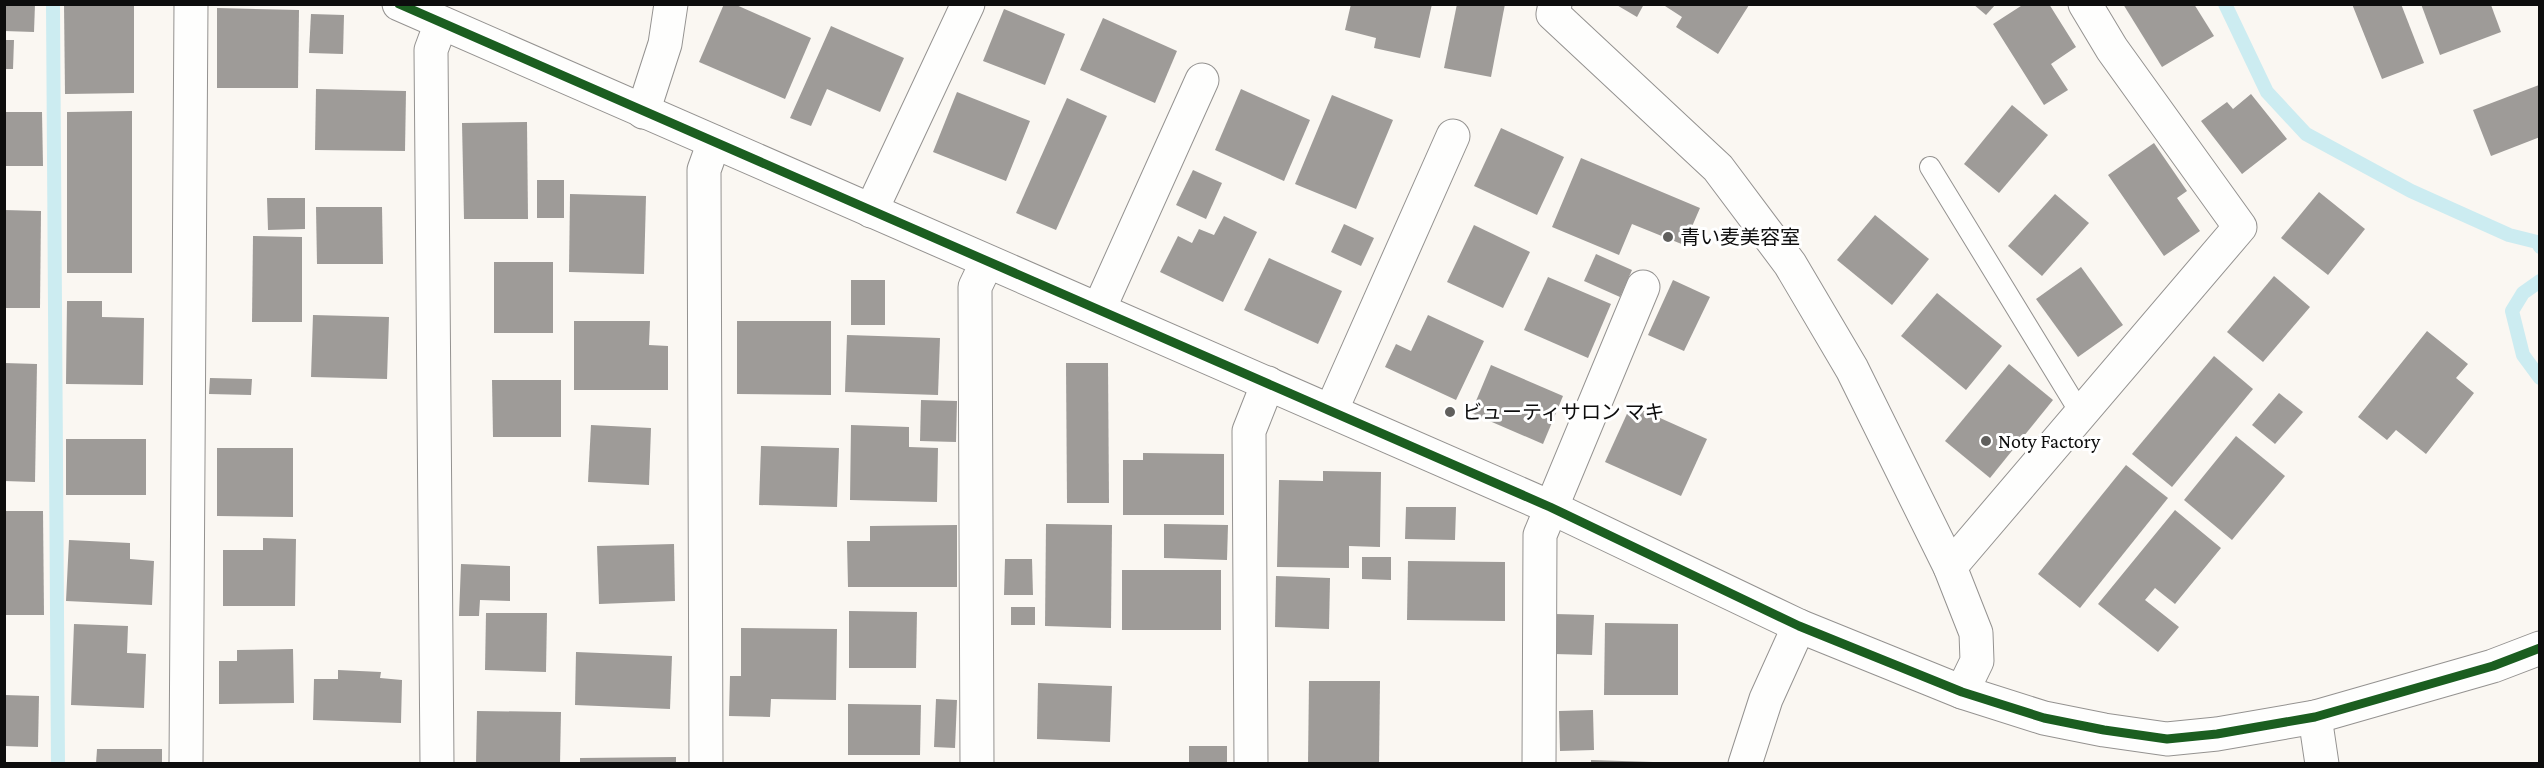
<svg xmlns="http://www.w3.org/2000/svg" width="2544" height="768" viewBox="0 0 2544 768" font-family="'Crimson Pro','Noto Sans JP',serif">
<style>
.lines{fill:none;stroke-linecap:round;stroke-linejoin:round}
.stream{stroke:#ccecf1;stroke-width:14}
.building{fill:#9e9b98}
.service-casing{stroke:#949290;stroke-width:22}
.minor-casing{stroke:#949290;stroke-width:35}
.tertiary-casing{stroke:#949290;stroke-width:35}
.service{stroke:#fefefd;stroke-width:20}
.minor{stroke:#fefefd;stroke-width:33}
.tertiary{stroke:#fefefd;stroke-width:33}
.cycleway-casing{stroke:#fff;stroke-width:13}
.cycleway{stroke:#1b5e20;stroke-width:9}
.poi-dot{fill:#605f5d;stroke:#fff;stroke-width:2}
.labels{text-anchor:middle;dominant-baseline:central;stroke-width:6;stroke-linejoin:round;paint-order:stroke}
.poi-label{font-size:20px;fill:#0d0d0d;stroke:#fff;text-anchor:start}
</style>
<rect width="100%" height="100%" fill="#faf7f2"/>
<g class="lines">
<g class="stream">
<polyline points="53,4 58,764"/>
<polyline points="2225,4 2267,92 2306,134 2411,191 2509,235 2537,242 2540,247"/>
<polyline points="2540,281 2523,293 2512,311 2523,355 2540,378"/>
</g>
</g>
<g class="building">
<polygon points="4,4 35,4 34,32 4,31"/>
<polygon points="64,4 134,4 134,93 65,94"/>
<polygon points="724,4 734,4 811,38 785,99 699,62"/>
<polygon points="1351,4 1432,4 1420,58 1374,48 1376,38 1345,30"/>
<polygon points="1457,4 1505,4 1491,77 1444,68"/>
<polygon points="1615,4 1644,4 1637,17"/>
<polygon points="1973,4 1996,4 1986,15"/>
<polygon points="2024,4 2049,4 2076,47 2051,64 2068,90 2044,105 1993,24"/>
<polygon points="2123,4 2194,4 2214,36 2162,67"/>
<polygon points="2352,4 2401,4 2424,63 2382,79"/>
<polygon points="2421,4 2491,5 2501,32 2440,55"/>
<polygon points="1666,5 1749,5 1718,54 1676,27 1682,17 1665,6"/>
<polygon points="217,8 299,10 298,88 217,88"/>
<polygon points="1004,9 1065,34 1045,85 983,61"/>
<polygon points="311,14 344,15 343,54 309,53"/>
<polygon points="1103,18 1177,51 1155,103 1080,70"/>
<polygon points="831,26 904,58 880,112 827,89 811,126 790,118"/>
<polygon points="4,40 14,40 13,69 4,69"/>
<polygon points="2539,85 2540,137 2491,156 2473,110"/>
<polygon points="316,89 406,91 405,151 315,150"/>
<polygon points="1241,89 1310,120 1284,181 1215,150"/>
<polygon points="957,92 1030,121 1006,181 933,152"/>
<polygon points="2251,94 2287,139 2242,174 2201,121 2227,102 2233,109"/>
<polygon points="1332,95 1393,120 1356,209 1295,184"/>
<polygon points="1067,98 1107,116 1056,230 1016,213"/>
<polygon points="2012,105 2048,135 1999,193 1964,164"/>
<polygon points="132,111 132,273 67,273 67,112"/>
<polygon points="4,112 42,112 43,166 4,166"/>
<polygon points="527,122 528,219 464,219 462,123"/>
<polygon points="1501,128 1564,157 1537,215 1474,186"/>
<polygon points="2154,143 2187,191 2177,198 2200,231 2164,256 2108,175"/>
<polygon points="1581,158 1700,208 1684,245 1632,224 1619,255 1552,227"/>
<polygon points="1193,170 1222,183 1206,219 1176,205"/>
<rect x="537" y="180" width="27" height="38"/>
<polygon points="2319,192 2365,229 2328,275 2281,238"/>
<polygon points="570,194 646,196 644,274 569,272"/>
<polygon points="2055,194 2089,223 2042,276 2008,246"/>
<polygon points="267,198 305,198 305,229 268,230"/>
<polygon points="316,207 382,207 383,264 317,264"/>
<polygon points="4,210 41,211 40,308 4,308"/>
<polygon points="1875,215 1929,259 1892,305 1837,260"/>
<polygon points="1224,216 1257,232 1223,302 1160,272 1178,236 1192,243 1199,229 1214,235"/>
<polygon points="1344,224 1374,238 1361,266 1331,252"/>
<polygon points="1474,225 1530,252 1503,308 1447,282"/>
<polygon points="253,236 302,237 302,322 252,322"/>
<polygon points="1596,254 1632,270 1620,297 1584,281"/>
<polygon points="1269,258 1342,291 1318,344 1244,310"/>
<rect x="494" y="262" width="59" height="71"/>
<polygon points="2081,267 2123,325 2078,357 2036,299"/>
<polygon points="2274,276 2310,307 2263,362 2227,332"/>
<polygon points="1548,277 1611,304 1588,358 1524,330"/>
<rect x="851" y="280" width="34" height="45"/>
<polygon points="1673,280 1710,297 1684,351 1648,335"/>
<polygon points="1937,293 2002,346 1966,390 1901,336"/>
<polygon points="67,301 102,301 102,317 144,318 143,385 66,384"/>
<polygon points="313,315 389,317 387,379 311,377"/>
<polygon points="1428,315 1484,341 1456,400 1385,367 1396,344 1411,351"/>
<polygon points="574,321 650,321 649,345 668,346 668,390 574,390"/>
<polygon points="737,321 831,321 831,395 737,394"/>
<polygon points="2427,331 2468,364 2456,378 2474,393 2426,454 2396,430 2387,440 2358,417"/>
<polygon points="847,335 940,338 938,395 845,392"/>
<polygon points="2214,356 2253,389 2172,487 2132,454"/>
<polygon points="4,363 37,364 35,482 4,481"/>
<polygon points="1066,363 1108,363 1109,503 1067,503"/>
<polygon points="2009,364 2053,400 1990,478 1945,441"/>
<polygon points="1491,365 1563,396 1543,444 1471,413"/>
<polygon points="210,378 252,379 251,395 209,394"/>
<polygon points="492,380 561,380 561,437 493,437"/>
<polygon points="2279,393 2303,412 2275,444 2252,425"/>
<polygon points="921,400 957,401 956,442 920,441"/>
<polygon points="1631,405 1707,439 1681,496 1605,462"/>
<polygon points="591,425 651,428 649,485 588,482"/>
<polygon points="851,425 909,427 909,447 938,448 937,502 850,500"/>
<polygon points="2236,436 2285,476 2232,540 2184,500"/>
<rect x="66" y="439" width="80" height="56"/>
<polygon points="761,446 839,448 837,507 759,505"/>
<polygon points="217,448 293,448 293,517 217,516"/>
<polygon points="1143,453 1224,454 1224,515 1123,515 1123,460 1143,460"/>
<polygon points="2126,465 2168,498 2080,608 2038,574"/>
<polygon points="1323,471 1381,472 1380,547 1349,546 1349,568 1277,567 1279,480 1323,481"/>
<polygon points="1406,507 1456,507 1455,540 1405,539"/>
<polygon points="2175,510 2221,548 2175,604 2155,588 2145,600 2179,627 2158,652 2098,604"/>
<polygon points="4,511 43,511 44,615 4,615"/>
<polygon points="1046,524 1112,525 1111,628 1045,626"/>
<polygon points="1164,524 1228,525 1227,560 1164,558"/>
<polygon points="957,525 957,587 848,587 847,541 870,541 870,526"/>
<polygon points="263,538 296,539 295,606 223,606 223,550 263,550"/>
<polygon points="69,540 130,543 130,559 154,561 152,605 66,601"/>
<polygon points="674,544 675,601 599,604 597,546"/>
<polygon points="1362,557 1391,557 1391,580 1362,579"/>
<polygon points="1005,559 1032,559 1033,595 1004,595"/>
<polygon points="1408,561 1505,562 1505,621 1407,620"/>
<polygon points="461,564 510,566 510,601 480,600 479,616 459,616"/>
<rect x="1122" y="570" width="99" height="60"/>
<polygon points="1276,576 1330,578 1329,629 1275,627"/>
<rect x="1011" y="607" width="24" height="18"/>
<polygon points="849,611 917,612 916,668 849,668"/>
<polygon points="486,613 547,613 546,672 485,670"/>
<polygon points="1555,614 1594,615 1592,655 1554,654"/>
<polygon points="1605,623 1678,624 1678,695 1604,695"/>
<polygon points="74,624 128,626 127,653 146,654 144,708 71,705"/>
<polygon points="741,628 837,629 836,700 771,699 770,717 729,716 730,676 741,676"/>
<polygon points="293,649 294,703 219,704 219,661 237,661 237,650"/>
<polygon points="576,652 672,656 670,709 575,705"/>
<polygon points="338,670 381,672 380,678 402,680 401,723 313,720 314,679 338,679"/>
<polygon points="1309,681 1380,681 1379,764 1308,764"/>
<polygon points="1038,683 1112,686 1110,742 1037,739"/>
<polygon points="4,695 39,696 38,747 4,746"/>
<polygon points="936,699 957,700 955,748 934,747"/>
<polygon points="848,704 921,705 920,755 848,755"/>
<polygon points="1593,710 1594,750 1560,751 1559,711"/>
<polygon points="477,711 561,712 560,764 476,764"/>
<rect x="1189" y="746" width="38" height="18"/>
<polygon points="97,749 162,749 162,764 96,764"/>
<polygon points="676,757 676,764 580,764 580,758"/>
<polygon points="1591,760 1653,762 1653,764 1591,764"/>
</g>
<g class="lines">
<g class="service-casing">
<polyline id="service" points="1930,167 2081,414"/>
</g>
<g class="minor-casing">
<g id="minor">
<polyline points="1555,4 1553,14 1718,168 1790,264 1852,369 1950,567 1976,633 1977,661 1962,692"/>
<polyline points="643,112 665,44 671,4"/>
<polyline points="871,211 968,4"/>
<polyline points="1099,309 1202,80"/>
<polyline points="1331,411 1453,136"/>
<polyline points="1950,567 2240,227 2112,49 2085,4"/>
<polyline points="2315,717 2322,764"/>
<polyline points="186,764 191,4"/>
<polyline points="437,764 431,50 441,23"/>
<polyline points="706,764 704,170 714,142"/>
<polyline points="977,764 975,287 987,262"/>
<polyline points="1251,764 1249,431 1268,383"/>
<polyline points="1539,764 1540,535 1643,287"/>
</g>
</g>
<g class="tertiary-casing">
<g id="tertiary">
<polyline points="399,4 1550,507 1799,626 1962,692 2044,718 2104,730 2167,739 2217,734 2315,717 2493,666 2540,648"/>
<polyline points="1745,764 1766,699 1799,626"/>
</g>
</g>
<use href="#service" class="service"/>
<use href="#minor" class="minor"/>
<use href="#tertiary" class="tertiary"/>
<g class="cycleway-casing">
<polyline id="cycleway" points="399,4 1550,507 1799,626 1962,692 2044,718 2104,730 2167,739 2217,734 2315,717 2493,666 2540,648"/>
</g>
<use href="#cycleway" class="cycleway"/>
</g>
<g class="poi-dot">
<circle cx="1668" cy="237" r="6"/>
<circle cx="1450" cy="412" r="6"/>
<circle cx="1986" cy="441" r="6"/>
</g>
<g class="labels">
<g class="poi-label">
<text x="1680" y="237">青い麦美容室</text>
<text x="1462" y="412">ビューティサロン マキ</text>
<text x="1998" y="441">Noty Factory</text>
</g>
</g>
<rect width="2544" height="768" fill="none" stroke="#0d0d0d" stroke-width="12"/>
</svg>
